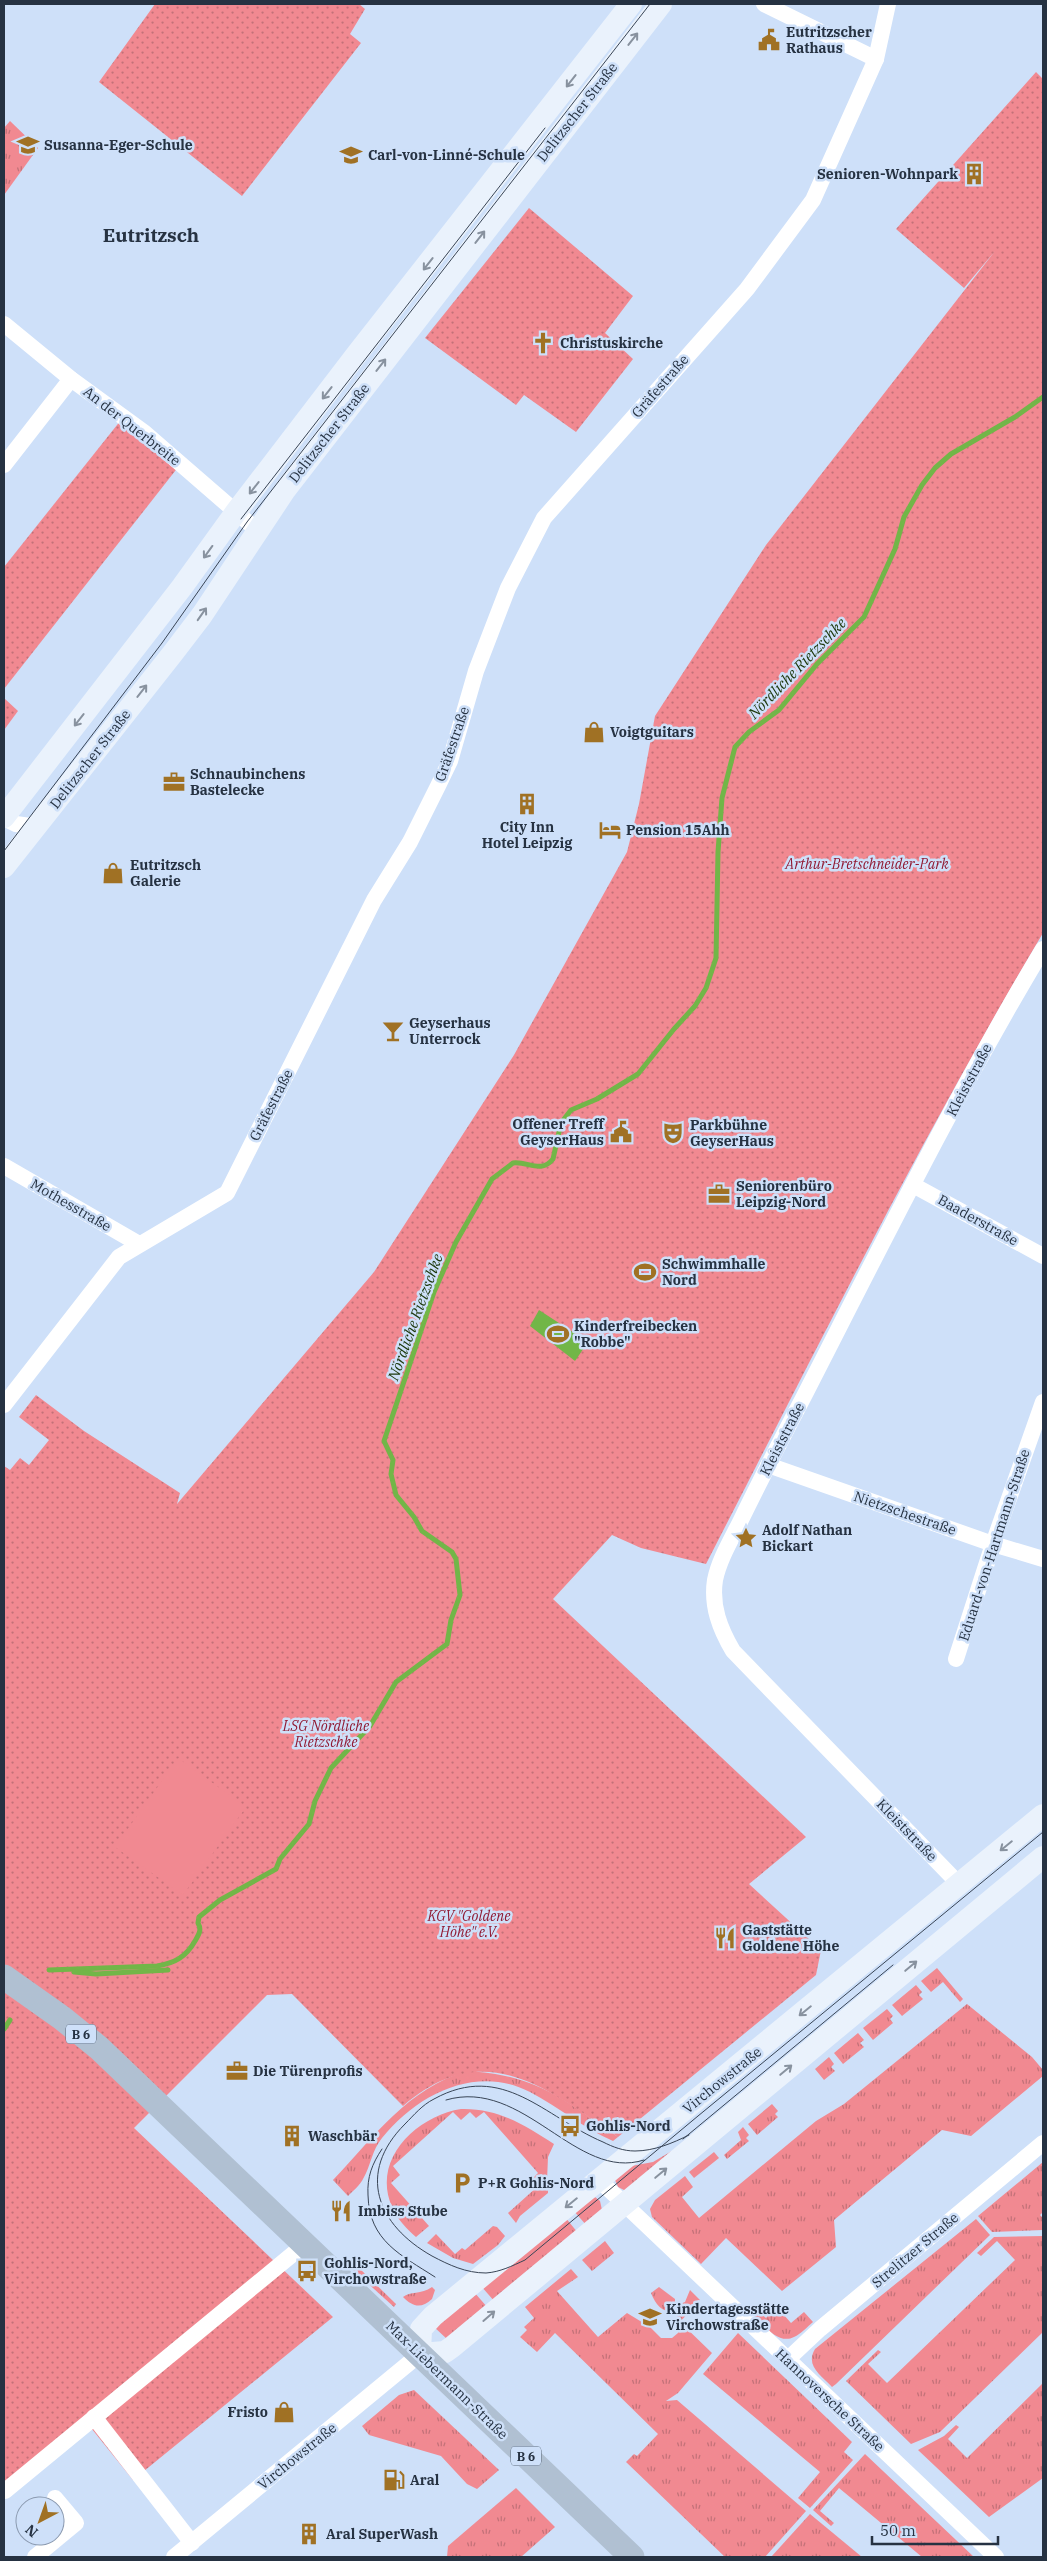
<svg xmlns="http://www.w3.org/2000/svg" width="1047" height="2561" viewBox="0 0 1047 2561" font-family="'IBM Plex Serif',serif">
<style>
.grass{fill:url(#grass-tufts)}
.park{fill:url(#park-dots)}
.pitch{fill:#f18991}
.water{fill:#72b648}
.lines{fill:none;stroke-linecap:round;stroke-linejoin:round}
.stream{stroke:#72b648;stroke-width:5}
.minor{stroke:#fff;stroke-width:16}
.secondary{stroke:#eaf2fc;stroke-width:22}
.primary{stroke:#b0c0d2;stroke-width:25}
.tram{stroke:#394556;stroke-width:1}
.oneway{stroke:#88929f}
.labels{text-anchor:middle;dominant-baseline:central;stroke-width:5;stroke-linejoin:round;paint-order:stroke}
.shield{fill:#cee0f9;stroke:#586679;stroke-width:1}
.shield-label{font-size:12px;font-weight:bold;fill:#263242}
.poi-label{font-size:14px;font-weight:bold;fill:#263242;stroke:#cee0f9;text-anchor:start}
.street-label{font-size:14px;fill:#263242;stroke:#cee0f9}
.park-label{font-size:14px;font-style:italic;fill:#911a33;stroke:#cee0f9}
.water-label{font-size:15px;font-style:italic;fill:#1b3609;stroke:#cee0f9}
.district-label{font-size:19px;font-weight:bold;fill:#263242;stroke:#cee0f9}
</style>
<defs>
<pattern id="grass-tufts" width="24" height="20" patternUnits="userSpaceOnUse" patternTransform="scale(1.25)"><rect width="24" height="20" fill="#f18991"/><path d="M3 7l-1-3M5 7V3M7 7l1-3M15 17l-1-3M17 17v-4M19 17l1-3" fill="none" stroke="#c37178"/></pattern>
<pattern id="park-dots" width="8" height="8" patternUnits="userSpaceOnUse" patternTransform="scale(1.25)"><rect width="8" height="8" fill="#f18991"/><path d="M2 2h.1M6 6h.1" fill="none" stroke="#c37178" stroke-width="1.8" stroke-linecap="round"/></pattern>
</defs>
<rect width="100%" height="100%" fill="#cee0f9"/>
<g class="grass">
<polygon points="10,121 38,148 4,195 4,128"/>
<polygon points="937,1968 963,1999 960,2002 943,1982 931,1992 921,1981"/>
<polygon points="916,1985 922,1992 919,1995 923,1999 902,2016 892,2005"/>
<polygon points="967,2004 1032,2057 1043,2070 1043,2076 971,2136 942,2130 834,2220 836,2247 782,2291 726,2238 701,2264 652,2217 650,2209 655,2200 685,2176 693,2187 682,2197 699,2218 816,2121 844,2104"/>
<polygon points="887,2009 893,2016 890,2019 893,2023 873,2040 863,2028"/>
<polygon points="858,2033 864,2040 860,2043 864,2047 843,2064 834,2053"/>
<polygon points="829,2057 834,2064 831,2067 835,2071 824,2080 815,2069"/>
<path d="M467,2071C537,2075 563,2099 618,2137L613,2141C583,2128 559,2107 530,2092C477,2064 417,2094 382,2138C372,2150 371,2165 363,2179C360,2185 353,2191 348,2196L333,2180C374,2137 408,2088 467,2071Z"/>
<polygon points="772,2104 778,2111 775,2114 778,2117 757,2135 748,2124"/>
<path d="M461,2109C498,2108 525,2125 554,2144L548,2157L547,2181L533,2183L530,2181L538,2173L484,2112L476,2118L470,2112L461,2120L453,2112L393,2166L400,2175L391,2183L429,2226L416,2237C407,2229 397,2219 392,2207C371,2159 417,2116 461,2109Z"/>
<polygon points="743,2127 749,2135 746,2138 749,2141 727,2159 724,2155 741,2140 738,2132"/>
<polygon points="677,2148 626,2191 618,2187 615,2180 626,2167 653,2162"/>
<polygon points="714,2152 719,2158 694,2178 689,2172"/>
<polygon points="1043,2162 1043,2212 1040,2215 1043,2218 1043,2230 992,2232 978,2216"/>
<polygon points="537,2187 548,2187 548,2193 520,2216 516,2223 508,2213"/>
<polygon points="595,2197 600,2201 602,2210 587,2226 573,2210"/>
<polygon points="565,2217 578,2233 495,2302 481,2286"/>
<path d="M976,2219L990,2235L836,2384L832,2387C821,2375 805,2366 815,2349Z"/>
<polygon points="493,2226 497,2227 505,2236 498,2245 473,2264 453,2258 427,2243 436,2234 455,2254 462,2248 465,2250"/>
<polygon points="1043,2236 1043,2332 940,2432 911,2444 846,2381 878,2350 881,2352 868,2364 887,2383 1015,2260 997,2241 981,2256 977,2253 994,2237"/>
<polygon points="605,2241 614,2253 592,2271 582,2260"/>
<polygon points="357,2266 396,2304 394,2307 353,2270"/>
<polygon points="571,2269 578,2277 557,2291 598,2337 627,2313 650,2327 661,2338 672,2338 678,2333 677,2317 680,2304 685,2302 690,2290 700,2300 680,2322 712,2353 678,2393 666,2401 677,2400 806,2511 765,2557 725,2557 626,2462 634,2454 637,2456 658,2434 555,2333 537,2352 520,2337 527,2330 524,2327 534,2318 525,2307"/>
<path d="M432,2287L435,2290L432,2299C421,2309 413,2307 403,2297C410,2291 421,2295 432,2287Z"/>
<path d="M659,2287L675,2299V2312C661,2312 656,2305 651,2293Z"/>
<polygon points="474,2292 488,2308 448,2340 433,2326"/>
<path d="M753,2306L766,2318L776,2306L791,2323L804,2312L813,2322C807,2327 801,2334 794,2337C777,2346 759,2320 749,2310Z"/>
<polygon points="738,2333 852,2442 844,2452 853,2460 810,2508 798,2498 820,2472 703,2374"/>
<polygon points="1043,2383 1043,2478 989,2517 918,2450 944,2436 956,2425 959,2427 948,2439 967,2458"/>
<polygon points="414,2390 499,2470 477,2489 467,2484 441,2456 369,2435 362,2426 399,2395"/>
<polygon points="865,2454 974,2557 922,2557 839,2488 820,2511 834,2523 831,2526 813,2510"/>
<polygon points="516,2488 555,2527 521,2557 447,2557 448,2546"/>
<polygon points="810,2514 862,2557 771,2557"/>
</g>
<g class="park">
<polygon points="155,4 359,4 365,9 350,34 361,43 242,196 99,82"/>
<path d="M1036,72L1043,79V933C921,1138 815,1352 706,1564L641,1548L612,1535L553,1599L806,1837L749,1884L821,1950L816,1975L618,2137C545,2087 484,2036 403,2106L292,1994L267,1995L134,2128L333,2317L133,2480L83,2418L4,2484V1466L10,1470L20,1458L29,1465L49,1440L19,1417L36,1395L84,1431L180,1493L177,1504L374,1272L514,1055L627,852L639,804L655,716L766,545L995,251L964,288L896,229Z"/>
<polygon points="529,208 633,296 605,333 633,359 576,432 524,395 516,405 425,338"/>
<polygon points="121,420 179,466 4,689 4,567"/>
<polygon points="4,698 18,711 4,730"/>
</g>
<polygon class="pitch" points="178,1758 246,1807 183,1895 115,1847"/>
<polygon class="water" points="539,1310 588,1342 575,1361 530,1326"/>
<g class="lines">
<g class="stream">
<path d="M49,1970L157,1966C175,1963 186,1957 195,1941C199,1934 202,1930 198,1923L199,1917L220,1900L276,1869L280,1859L309,1824L315,1801L331,1768L370,1726L396,1682L447,1644L451,1620L460,1595L456,1559L452,1552L422,1531L414,1517L396,1495L391,1474L393,1460L384,1441L434,1292L456,1242L492,1179L513,1163C528,1161 541,1174 553,1159L561,1123L571,1110L597,1099L638,1074L674,1029L695,1006L706,988L716,958L718,852L722,798L735,747L749,732L779,710L817,664L864,617L895,549L904,517L922,485L935,468L951,454L1015,417L1043,397"/>
<polyline points="74,1972 96,1974 168,1970"/>
<polyline points="4,2029 10,2020"/>
</g>
<g class="minor">
<polyline points="764,4 876,59"/>
<polyline points="4,324 71,379 145,433 258,531"/>
<polyline points="4,465 71,379"/>
<polyline points="4,818 16,824 37,827"/>
<polyline points="4,1166 139,1244"/>
<polyline points="913,1185 1043,1256"/>
<polyline points="4,1405 119,1257 227,1193 374,900 410,842 438,786 450,761 476,671 508,588 544,518 747,289 813,200 876,59 888,4"/>
<polyline points="768,1465 993,1544 1043,1559"/>
<polyline points="956,1659 993,1544 1043,1402"/>
<path d="M959,1884L733,1651C720,1629 711,1606 715,1580C719,1560 731,1540 740,1522C760,1481 780,1442 801,1402C879,1250 955,1096 1043,949"/>
<polyline points="599,2180 996,2557"/>
<polyline points="788,2359 820,2329 1043,2143"/>
<polyline points="94,2417 192,2543"/>
<polyline points="5,2491 305,2244"/>
<polyline points="35,2557 76,2523 55,2498"/>
<polyline points="174,2557 420,2354"/>
</g>
<g class="secondary">
<polyline points="4,817 182,587 236,512 357,354 631,4"/>
<polyline points="4,867 173,653 202,615 285,490 661,4"/>
<polyline points="1043,1815 433,2316 421,2329 420,2354 445,2352 452,2347 1043,1857"/>
</g>
<polyline class="primary" points="4,1977 62,2018 99,2048 632,2557"/>
<g class="tram">
<polyline points="241,519 545,128"/>
<polyline points="4,851 162,643 247,522 650,4"/>
<path d="M446,2100C524,2077 576,2182 644,2160"/>
<path d="M689,2135C673,2143 654,2151 635,2151C623,2151 613,2147 603,2142C544,2117 503,2061 434,2099C422,2105 414,2115 405,2124C356,2173 377,2225 432,2256C449,2265 466,2273 486,2273C500,2272 512,2266 525,2260L698,2116L1043,1832"/>
<polyline points="683,2139 893,1965"/>
<path d="M382,2149C372,2164 367,2177 368,2195C369,2241 401,2255 435,2277"/>
</g>
</g>
<defs><path id="oneway-shaft" d="M-6 0H5M1.5-3L5.5 0L1.5 3" fill="none" stroke-width="1.6" stroke-linecap="round" stroke-linejoin="round" transform="scale(1.25)"/></defs>
<g class="oneway">
<use href="#oneway-shaft" transform="translate(633 39) rotate(-52)"/>
<use href="#oneway-shaft" transform="translate(571 81) rotate(128)"/>
<use href="#oneway-shaft" transform="translate(480 237) rotate(-52)"/>
<use href="#oneway-shaft" transform="translate(428 264) rotate(128)"/>
<use href="#oneway-shaft" transform="translate(381 365) rotate(-52)"/>
<use href="#oneway-shaft" transform="translate(327 393) rotate(128)"/>
<use href="#oneway-shaft" transform="translate(254 488) rotate(128)"/>
<use href="#oneway-shaft" transform="translate(208 552) rotate(126)"/>
<use href="#oneway-shaft" transform="translate(202 614) rotate(-55)"/>
<use href="#oneway-shaft" transform="translate(142 691) rotate(-52)"/>
<use href="#oneway-shaft" transform="translate(79 720) rotate(128)"/>
<use href="#oneway-shaft" transform="translate(1006 1846) rotate(141)"/>
<use href="#oneway-shaft" transform="translate(911 1966) rotate(-40)"/>
<use href="#oneway-shaft" transform="translate(805 2011) rotate(141)"/>
<use href="#oneway-shaft" transform="translate(786 2070) rotate(-40)"/>
<use href="#oneway-shaft" transform="translate(661 2173) rotate(-40)"/>
<use href="#oneway-shaft" transform="translate(571 2203) rotate(141)"/>
<use href="#oneway-shaft" transform="translate(489 2316) rotate(-41)"/>
</g>
<defs>
<g id="civic-bare" transform="scale(1.725)"><path d="M-.6-6.5H3V-4.5H.6V-3L4-1V1h2V6H-6V1h2V-1L-.6-3ZM-1.2 2.5V6h2.4V2.5Z" fill="#a07124" stroke="#cee0f9" stroke-width="2.5" paint-order="stroke"/></g>
<g id="school-bare" transform="scale(1.725)"><path d="M0-5L7-2L0 1L-7-2ZM-4 1L0 2.5L4 1V4Q0 6-4 4Z" fill="#a07124" stroke="#cee0f9" stroke-width="2.5" paint-order="stroke"/></g>
<g id="building-bare" transform="scale(1.725)"><path d="M-4-6H4V6H1V3H-1V6H-4ZM-2.5-4.3h1.7v1.8h-1.7ZM.8-4.3h1.7v1.8H.8ZM-2.5-1h1.7V.8h-1.7ZM.8-1h1.7V.8H.8Z" fill="#a07124" stroke="#cee0f9" stroke-width="2.5" paint-order="stroke"/></g>
<g id="church-bare" transform="scale(1.725)"><path d="M-1.2-6h2.4v3.5h3.3v2.4h-3.3V6h-2.4V-.1h-3.3v-2.4h3.3Z" fill="#a07124" stroke="#cee0f9" stroke-width="2.5" paint-order="stroke"/></g>
<g id="shop-bare" transform="scale(1.725)"><path d="M-5-2.5h2.3a2.7 3.5 0 0 1 5.4 0H5L5.5 6h-11ZM-1.5-2.5h3a1.5 2.3 0 0 0-3 0Z" fill="#a07124" stroke="#cee0f9" stroke-width="2.5" paint-order="stroke"/></g>
<g id="office-bare" transform="scale(1.725)"><path d="M-6-3h4V-5.5h4V-3h4V5H-6ZM-1-4.5V-3h2v-1.5ZM-6 0V1H6V0Z" fill="#a07124" stroke="#cee0f9" stroke-width="2.5" paint-order="stroke"/></g>
<g id="hotel-bare" transform="scale(1.725)"><path d="M-6-4.5h1.5V1H6V5H4.5V3h-9V5H-6ZM-4 0a1.8 1.8 0 1 1 3.6 0ZM.5 0V-2.5h3Q6-2.5 6 0Z" fill="#a07124" stroke="#cee0f9" stroke-width="2.5" paint-order="stroke"/></g>
<g id="bar-bare" transform="scale(1.725)"><path d="M-6-5H6L.8 .8V4.5H3.5V6h-7V4.5H-.8V.8Z" fill="#a07124" stroke="#cee0f9" stroke-width="2.5" paint-order="stroke"/></g>
<g id="theatre-bare" transform="scale(1.725)"><path d="M-5-5.5Q0-4 5-5.5V0Q5 5 0 6Q-5 5-5 0ZM-3.3-2.5H-1v1.5H-3.3ZM1-2.5H3.3v1.5H1ZM-2.8 1Q0 5.5 2.8 1Z" fill="#a07124" stroke="#cee0f9" stroke-width="2.5" paint-order="stroke"/></g>
<g id="stadium-bare" transform="scale(1.725)"><path d="M0-5a6.5 5 0 1 0 0 10a6.5 5 0 1 0 0-10ZM-3.5-1.8h7v3.6h-7Z" fill="#a07124" stroke="#cee0f9" stroke-width="2.5" paint-order="stroke"/></g>
<g id="sight-bare" transform="scale(1.725)"><path d="M0-6L1.8-2.2L6-1.7L2.9 1.2L3.7 5.4L0 3.3L-3.7 5.4L-2.9 1.2L-6-1.7L-1.8-2.2Z" fill="#a07124" stroke="#cee0f9" stroke-width="2.5" paint-order="stroke"/></g>
<g id="restaurant-bare" transform="scale(1.725)"><path d="M-5-6h1v4h1v-4h1v4h1v-4h1v5L-1.5 .5V6h-2V.5L-5-1ZM5-6V6H3V1.5H1.5Q1.5-4 5-6Z" fill="#a07124" stroke="#cee0f9" stroke-width="2.5" paint-order="stroke"/></g>
<g id="bus-bare" transform="scale(1.725)"><path d="M-5-6H5V4H4V6H2V4H-2V6H-4V4H-5ZM-3.5-4V0h7V-4ZM-3.5 1.2v1.5H-2V1.2ZM2 1.2v1.5H3.5V1.2Z" fill="#a07124" stroke="#cee0f9" stroke-width="2.5" paint-order="stroke"/></g>
<g id="parking-bare" transform="scale(1.725)"><path d="M-3.5-5.5H1a3.5 3.5 0 0 1 0 7H-1V5.5H-3.5ZM-1-3.4V-.6H.8a1.4 1.4 0 0 0 0-2.8Z" fill="#a07124" stroke="#cee0f9" stroke-width="2.5" paint-order="stroke"/></g>
<g id="fuel-bare" transform="scale(1.725)"><path d="M-5.5-6h7V0h2V4h1.3V-2.5L3-4.5l.8-.8L6-3V5H2.5V1h-1V6h-7ZM-4.2-4.7v3.2H.2V-4.7Z" fill="#a07124" stroke="#cee0f9" stroke-width="2.5" paint-order="stroke"/></g>
</defs>
<g fill-rule="evenodd">
<use href="#civic-bare" x="769" y="40"/>
<use href="#school-bare" x="28" y="145"/>
<use href="#school-bare" x="351" y="155"/>
<use href="#building-bare" x="974" y="174"/>
<use href="#church-bare" x="543" y="343"/>
<use href="#shop-bare" x="594" y="732"/>
<use href="#office-bare" x="174" y="782"/>
<use href="#building-bare" x="527" y="804"/>
<use href="#hotel-bare" x="610" y="830"/>
<use href="#shop-bare" x="113" y="873"/>
<use href="#bar-bare" x="393" y="1031"/>
<use href="#civic-bare" x="621" y="1132"/>
<use href="#theatre-bare" x="673" y="1133"/>
<use href="#office-bare" x="719" y="1194"/>
<use href="#stadium-bare" x="645" y="1272"/>
<use href="#stadium-bare" x="558" y="1334"/>
<use href="#sight-bare" x="746" y="1538"/>
<use href="#restaurant-bare" x="725" y="1938"/>
<use href="#office-bare" x="237" y="2071"/>
<use href="#bus-bare" x="570" y="2126"/>
<use href="#building-bare" x="292" y="2136"/>
<use href="#parking-bare" x="462" y="2183"/>
<use href="#restaurant-bare" x="341" y="2211"/>
<use href="#bus-bare" x="307" y="2271"/>
<use href="#school-bare" x="650" y="2317"/>
<use href="#shop-bare" x="284" y="2412"/>
<use href="#fuel-bare" x="394" y="2480"/>
<use href="#building-bare" x="309" y="2534"/>
</g>
<g class="labels">
<g class="shield">
<rect x="66" y="2024.5" width="30" height="19" rx="4"/>
<rect x="511" y="2446.5" width="30" height="19" rx="4"/>
</g>
<g class="shield-label">
<text x="81" y="2034">B 6</text>
<text x="526" y="2456">B 6</text>
</g>
<g class="poi-label">
<text x="786" y="32">Eutritzscher<tspan x="786" dy="16">Rathaus</tspan></text>
<text x="44" y="145">Susanna-Eger-Schule</text>
<text x="368" y="155">Carl-von-Linné-Schule</text>
<text x="958" y="174" text-anchor="end">Senioren-Wohnpark</text>
<text x="560" y="343">Christuskirche</text>
<text x="610" y="732">Voigtguitars</text>
<text x="190" y="774">Schnaubinchens<tspan x="190" dy="16">Bastelecke</tspan></text>
<text x="527" y="827" text-anchor="middle">City Inn<tspan x="527" dy="16">Hotel Leipzig</tspan></text>
<text x="626" y="830">Pension 15Ahh</text>
<text x="130" y="865">Eutritzsch<tspan x="130" dy="16">Galerie</tspan></text>
<text x="409" y="1023">Geyserhaus<tspan x="409" dy="16">Unterrock</tspan></text>
<text x="604" y="1124" text-anchor="end">Offener Treff<tspan x="604" dy="16">GeyserHaus</tspan></text>
<text x="690" y="1125">Parkbühne<tspan x="690" dy="16">GeyserHaus</tspan></text>
<text x="736" y="1186">Seniorenbüro<tspan x="736" dy="16">Leipzig-Nord</tspan></text>
<text x="662" y="1264">Schwimmhalle<tspan x="662" dy="16">Nord</tspan></text>
<text x="574" y="1326">Kinderfreibecken<tspan x="574" dy="16">"Robbe"</tspan></text>
<text x="762" y="1530">Adolf Nathan<tspan x="762" dy="16">Bickart</tspan></text>
<text x="742" y="1930">Gaststätte<tspan x="742" dy="16">Goldene Höhe</tspan></text>
<text x="253" y="2071">Die Türenprofis</text>
<text x="586" y="2126">Gohlis-Nord</text>
<text x="308" y="2136">Waschbär</text>
<text x="478" y="2183">P+R Gohlis-Nord</text>
<text x="358" y="2211">Imbiss Stube</text>
<text x="324" y="2263">Gohlis-Nord,<tspan x="324" dy="16">Virchowstraße</tspan></text>
<text x="666" y="2309">Kindertagesstätte<tspan x="666" dy="16">Virchowstraße</tspan></text>
<text x="268" y="2412" text-anchor="end">Fristo</text>
<text x="410" y="2480">Aral</text>
<text x="326" y="2534">Aral SuperWash</text>
</g>
<g class="street-label">
<text transform="translate(577 112) rotate(-52)">Delitzscher Straße</text>
<text transform="translate(660 386) rotate(-49)">Gräfestraße</text>
<text transform="translate(132 426) rotate(38)">An der Querbreite</text>
<text transform="translate(329 433) rotate(-52)">Delitzscher Straße</text>
<text transform="translate(452 744) rotate(-71)">Gräfestraße</text>
<text transform="translate(90 759) rotate(-52)">Delitzscher Straße</text>
<text transform="translate(969 1080) rotate(-62)">Kleiststraße</text>
<text transform="translate(271 1105) rotate(-63)">Gräfestraße</text>
<text transform="translate(71 1205) rotate(30)">Mothesstraße</text>
<text transform="translate(978 1220) rotate(29)">Baaderstraße</text>
<text transform="translate(782 1439) rotate(-63)">Kleiststraße</text>
<text transform="translate(905 1513) rotate(19)">Nietzschestraße</text>
<text transform="translate(994 1545) rotate(-72)">Eduard-von-Hartmann-Straße</text>
<text transform="translate(907 1830) rotate(46)">Kleiststraße</text>
<text transform="translate(722 2080) rotate(-39)">Virchowstraße</text>
<text transform="translate(915 2250) rotate(-40)">Strelitzer Straße</text>
<text transform="translate(447 2380) rotate(44)">Max-Liebermann-Straße</text>
<text transform="translate(830 2400) rotate(43)">Hannoversche Straße</text>
<text transform="translate(297 2456) rotate(-39)">Virchowstraße</text>
</g>
<g class="park-label">
<text x="867" y="864">Arthur-Bretschneider-Park</text>
<text x="326" y="1726">LSG Nördliche<tspan x="326" dy="16">Rietzschke</tspan></text>
<text x="469" y="1916">KGV "Goldene<tspan x="469" dy="16">Höhe" e.V.</tspan></text>
</g>
<g class="water-label">
<text transform="translate(797 668) rotate(-46)">Nördliche Rietzschke</text>
<text transform="translate(415 1317) rotate(-70)">Nördliche Rietzschke</text>
</g>
<g class="district-label">
<text x="151" y="235">Eutritzsch</text>
</g>
</g>
<rect width="1047" height="2561" fill="none" stroke="#263242" stroke-width="10"/>
<g transform="translate(40 2521) rotate(221)"><circle r="24" fill="#cee0f9" stroke="#8b9ab0"/>
<path d="M0-4L9 19L0 12L-9 19Z" fill="#a07124"/>
<text y="-8" font-size="14" font-weight="bold" text-anchor="middle" fill="#263242">N</text>
</g>
<path d="M872 2536v8h126v-8" fill="none" stroke="#263242" stroke-width="2.5"/>
<text x="880" y="2536" font-size="15" fill="#263242" stroke="#cee0f9" stroke-width="4" paint-order="stroke">50 m</text>
</svg>
